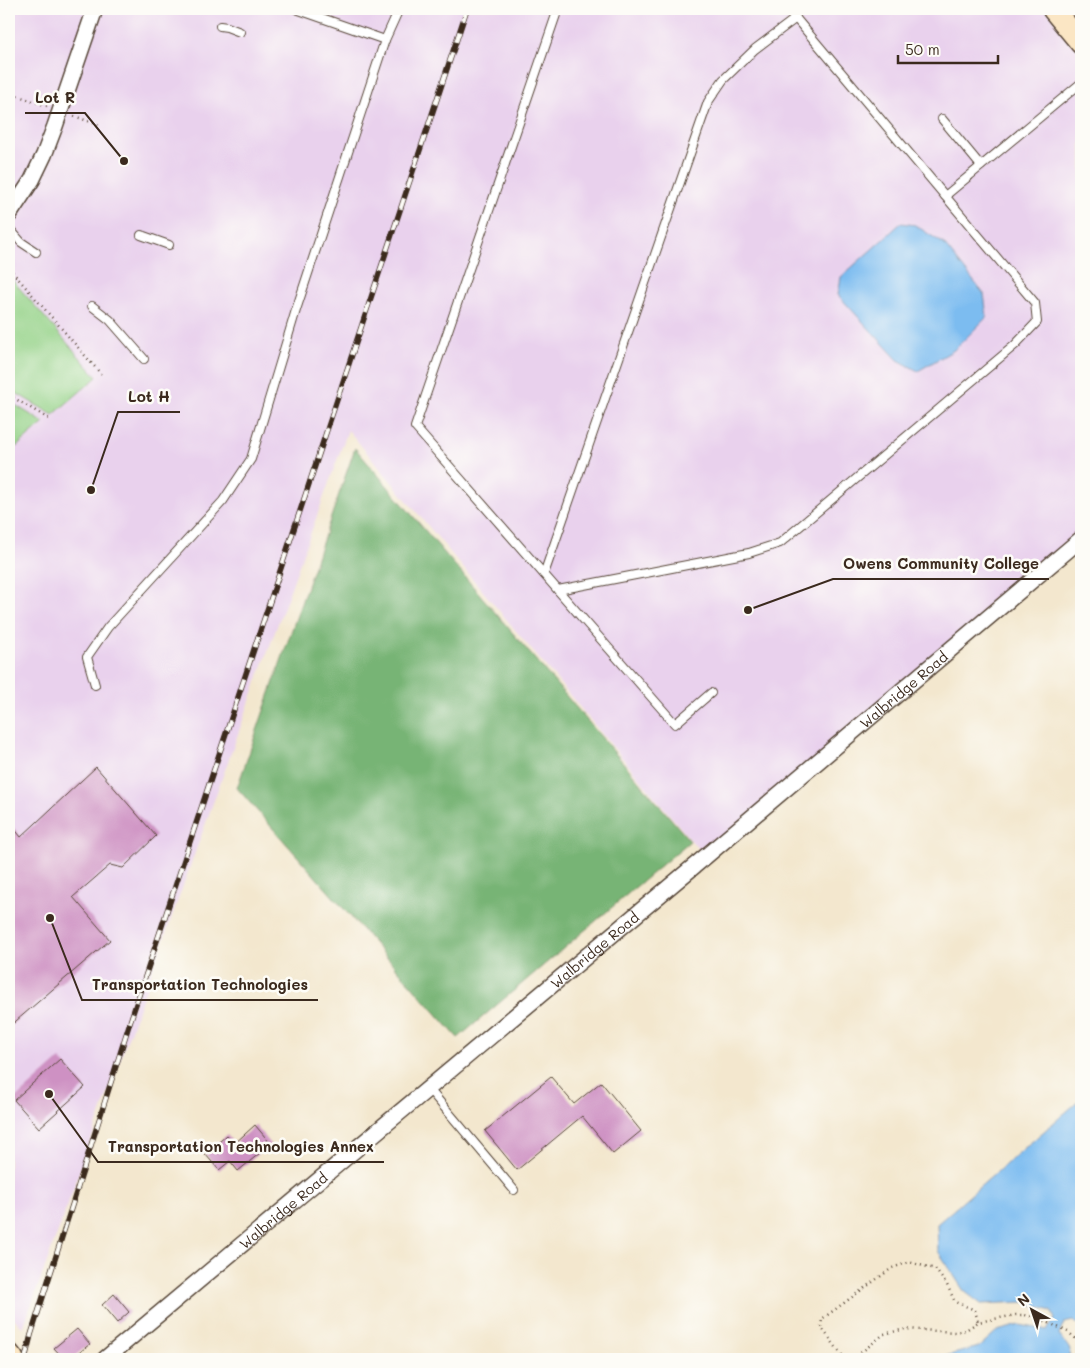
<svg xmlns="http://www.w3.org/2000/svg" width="1090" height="1368" viewBox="0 0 1090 1368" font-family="Mali,sans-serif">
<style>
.built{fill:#e9d1ed}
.green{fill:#94d288;stroke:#687e53}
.forest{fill:#77b474;stroke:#596f49}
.water{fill:#7bbcf0;stroke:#5b7387}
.building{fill:#ce91c3}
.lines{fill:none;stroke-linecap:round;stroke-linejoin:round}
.lane-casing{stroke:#574638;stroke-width:10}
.street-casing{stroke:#574638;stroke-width:18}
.secondary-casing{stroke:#574638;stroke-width:24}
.path{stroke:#574638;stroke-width:2.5;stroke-dasharray:1 4;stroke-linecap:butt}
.lane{stroke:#fff;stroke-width:8}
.street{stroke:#fff;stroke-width:15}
.secondary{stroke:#fbe6c4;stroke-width:21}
.rail-casing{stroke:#3b2a1e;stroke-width:5.5}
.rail{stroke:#fdfcf7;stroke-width:4;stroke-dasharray:11;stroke-linecap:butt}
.labels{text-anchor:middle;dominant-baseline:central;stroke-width:5;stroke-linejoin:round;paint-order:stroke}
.street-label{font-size:14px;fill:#3b2a1e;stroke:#fdfcf7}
.leader{fill:none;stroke:#3b2a1e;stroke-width:2}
.callout-dot{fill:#3b2a1e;stroke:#fdfcf7;stroke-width:2}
.callout-label{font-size:15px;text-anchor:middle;font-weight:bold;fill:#3b2a1e;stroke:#fdfcf7;stroke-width:5;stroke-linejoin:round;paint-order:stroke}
</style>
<rect width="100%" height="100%" fill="#fdfcf7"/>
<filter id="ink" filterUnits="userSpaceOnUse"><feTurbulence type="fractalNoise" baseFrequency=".02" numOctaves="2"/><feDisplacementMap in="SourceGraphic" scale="10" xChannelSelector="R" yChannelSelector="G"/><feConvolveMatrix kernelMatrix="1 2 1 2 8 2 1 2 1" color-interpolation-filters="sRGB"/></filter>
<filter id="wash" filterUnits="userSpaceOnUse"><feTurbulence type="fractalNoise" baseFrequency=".0096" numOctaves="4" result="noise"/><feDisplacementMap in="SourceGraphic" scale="20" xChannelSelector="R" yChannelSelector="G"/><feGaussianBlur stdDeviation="1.12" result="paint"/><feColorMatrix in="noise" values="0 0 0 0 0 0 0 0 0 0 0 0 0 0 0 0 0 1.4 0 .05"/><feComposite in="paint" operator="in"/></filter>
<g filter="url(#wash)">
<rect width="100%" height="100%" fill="#f3e7ce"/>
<polygon class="built" points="9,9 1081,9 1081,539 705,857 348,430 23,1328 9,1313"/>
<g class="green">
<polygon points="9,276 97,377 53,415 9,389"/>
<polygon points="9,401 44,423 9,453"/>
</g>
<polygon class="forest" points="355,448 690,841 458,1038 237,788"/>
<g class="water">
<polygon points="901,223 915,225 944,244 984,294 987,317 954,350 918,371 898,360 838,295 841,277"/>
<polygon points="1081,1099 1081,1326 1073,1321 1064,1323 1059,1335 1070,1349 1069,1357 1066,1359 935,1359 979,1347 997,1331 1020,1325 1047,1330 1055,1319 1051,1311 1025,1302 981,1304 964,1291 938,1251 937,1224"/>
</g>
<g id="blocks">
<g class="building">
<polygon points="96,767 156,836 123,868 110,865 73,897 110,940 9,1027 9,822 21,837"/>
<polygon points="60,1059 85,1087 39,1128 14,1100"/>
<polygon points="551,1077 574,1104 601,1082 641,1131 613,1154 582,1116 517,1170 485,1131"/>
<polygon points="255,1125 271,1144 238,1171 230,1161 219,1170 205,1154 227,1135 234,1144"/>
<polygon points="114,1294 129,1312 117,1323 102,1305"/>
<polygon points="77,1329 90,1344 71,1359 64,1359 54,1348"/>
</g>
</g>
</g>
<g filter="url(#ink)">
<use href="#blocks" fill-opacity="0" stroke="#574638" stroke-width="1"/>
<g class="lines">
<g class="lane-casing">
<g id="lane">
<polyline points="296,9 385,40"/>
<polyline points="558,9 415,427 675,724 711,693"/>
<polyline points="220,26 227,27 240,32"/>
<polyline points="942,119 981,166"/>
<polyline points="945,196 1081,83"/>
<polyline points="9,228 21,242 36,252"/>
<polyline points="141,235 169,245"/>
<polyline points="92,306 110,320 144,359"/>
<polyline points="544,574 708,102 723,80 755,49 796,18"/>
<polyline points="558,590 749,553 780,543 1015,345 1037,322 1035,303 788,9"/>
<polyline points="95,685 87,657 108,627 223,501 251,459 296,310 385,40 399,9"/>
<polyline points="428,1088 514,1190"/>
</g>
</g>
<g class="street-casing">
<g id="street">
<polyline points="9,215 32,180 44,155 55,126 95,9"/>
<path id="s1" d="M105,1359L705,857L1081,539"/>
</g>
</g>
<g class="secondary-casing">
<g id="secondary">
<polyline points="1053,9 1081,43"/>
<polyline points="9,1354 13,1359"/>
</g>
</g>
<g class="path">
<polyline points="13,94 47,106"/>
<polyline points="74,116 102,126"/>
<polyline points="9,268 101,374"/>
<polyline points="9,395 49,419"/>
<polyline points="845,1359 821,1327 822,1319 892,1268 909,1262 935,1269 947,1285 955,1302 975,1310 978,1322"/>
<polyline points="853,1359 884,1334 905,1329 955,1332 966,1330 978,1322 1016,1315 1025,1315 1045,1321 1068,1332 1081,1343"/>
</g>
<use href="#lane" class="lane"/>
<use href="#street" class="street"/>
<use href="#secondary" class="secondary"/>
<g class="rail-casing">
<polyline id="rail" points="25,1359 31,1335 130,1022 467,9"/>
</g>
<use href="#rail" class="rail"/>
</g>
</g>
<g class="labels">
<g class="street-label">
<text stroke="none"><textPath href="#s1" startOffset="1042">Walbridge Road</textPath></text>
<text stroke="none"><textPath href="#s1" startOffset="638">Walbridge Road</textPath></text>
<text stroke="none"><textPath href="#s1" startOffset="232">Walbridge Road</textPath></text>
</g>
</g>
<path class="leader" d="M124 161L85 113H25M91 490L118 412H180M748 610L833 579H1049M50 918L82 1000H318M49 1094L98 1162H384"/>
<g class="callout-dot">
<circle cx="124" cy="161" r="5"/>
<circle cx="91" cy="490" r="5"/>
<circle cx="748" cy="610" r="5"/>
<circle cx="50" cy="918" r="5"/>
<circle cx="49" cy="1094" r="5"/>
</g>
<g class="callout-label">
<text x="55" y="103">Lot R</text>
<text x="149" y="402">Lot H</text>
<text x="941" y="569">Owens Community College</text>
<text x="200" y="990">Transportation Technologies</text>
<text x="241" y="1152">Transportation Technologies Annex</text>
</g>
<rect width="1090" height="1368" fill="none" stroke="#fdfcf7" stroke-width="30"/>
<g transform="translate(1032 1310) rotate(320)" stroke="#fdfcf7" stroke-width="4" paint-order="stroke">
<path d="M0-4L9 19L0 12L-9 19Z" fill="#3b2a1e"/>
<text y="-8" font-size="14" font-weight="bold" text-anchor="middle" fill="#3b2a1e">N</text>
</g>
<path d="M898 55v8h100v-8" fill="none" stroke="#3b2a1e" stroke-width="2.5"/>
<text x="905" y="55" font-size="15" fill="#3b2a1e" stroke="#fdfcf7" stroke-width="4" paint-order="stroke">50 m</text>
</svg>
